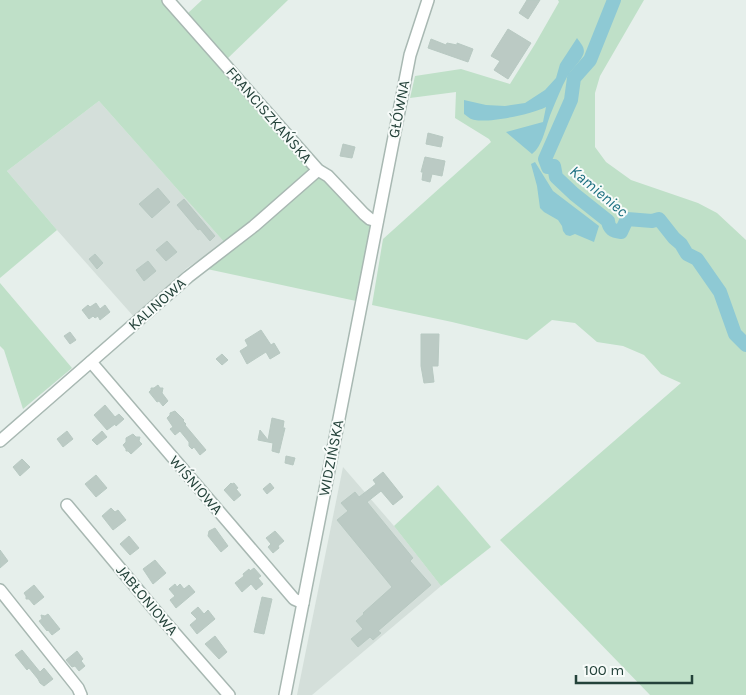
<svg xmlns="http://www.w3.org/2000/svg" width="746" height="695" viewBox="0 0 746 695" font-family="Karla,sans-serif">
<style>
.built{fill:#d4dfda}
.green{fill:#bfe0c8}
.water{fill:#8ec9d4}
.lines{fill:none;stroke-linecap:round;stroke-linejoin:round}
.river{stroke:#8ec9d4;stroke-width:14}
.building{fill:#bbcac4;stroke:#b8c9c2}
.minor-casing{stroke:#a8b8b2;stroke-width:14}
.minor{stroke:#fff;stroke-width:11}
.labels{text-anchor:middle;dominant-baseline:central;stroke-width:4;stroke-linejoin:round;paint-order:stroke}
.street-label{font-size:15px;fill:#24423a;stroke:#f7fbf9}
.water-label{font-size:16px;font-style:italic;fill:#1c6f80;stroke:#f7fbf9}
</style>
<rect width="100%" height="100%" fill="#e6efeb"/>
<g class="built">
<polygon points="99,101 225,243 187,268 135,318 57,230 7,171"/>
<polygon points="343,467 394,526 441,586 312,695 297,695"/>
</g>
<g class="green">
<polygon points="0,0 163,0 312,169 225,243 99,101 7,171 57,230 0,278"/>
<polygon points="202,0 288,0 227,59 187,14"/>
<polygon points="558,0 644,0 600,76 595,93 595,147 606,162 631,180 698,203 717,213 746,240 746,695 650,695 500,540 681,383 661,374 644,355 623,346 597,342 575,323 552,320 527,340 452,322 372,305 383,239 491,142 489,139 455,118 456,92 410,98 415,76 461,69 510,84 535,44 559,2"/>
<polygon points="318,175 323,177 372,224 356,301 207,269"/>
<polygon points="0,283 72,368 23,409 4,350 0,346"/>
<polygon points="438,485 491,547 441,586 394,526"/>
</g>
<g class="water">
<path d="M577,38C581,44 586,48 583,55C579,64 571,69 567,77C561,88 556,101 551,113C546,125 543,146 532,154L506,132L543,122L546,107C533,114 489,123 475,120C471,120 467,116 464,114V100L486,105L505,106L525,103L545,90L556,78L560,64Z"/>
<polygon points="535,162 553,191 599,226 594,242 575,234 570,236 566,235 563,231 562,226 558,220 544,212 540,208 537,186 531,164"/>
</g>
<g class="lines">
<path class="river" d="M614,0L590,60L574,78L571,100L545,159L548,167L554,166L556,177L574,194L608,221C609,229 613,231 621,232L627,219L652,221L659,219L674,238L681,244L687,254L697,259L720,292L735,334L746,345"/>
</g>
<g class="building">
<polygon points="527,0 540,0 528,19 519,13"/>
<polygon points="508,29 531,43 508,79 494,70 500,61 491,56"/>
<polygon points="431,39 446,45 447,43 457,45 457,43 473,49 468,62 428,48"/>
<polygon points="428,133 443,137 441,147 426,144"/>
<polygon points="343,144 355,147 352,158 340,156"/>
<polygon points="425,157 445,161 442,176 432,174 430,182 422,180 423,172 421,172"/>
<polygon points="158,188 170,202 152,218 139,204"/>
<polygon points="184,199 215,236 210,241 200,229 198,230 177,205"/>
<polygon points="167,241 177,252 166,261 156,250"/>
<polygon points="95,254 103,263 97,269 89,259"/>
<polygon points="148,261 156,271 144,281 136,270"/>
<polygon points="96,303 100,309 105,305 110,312 100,320 98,316 95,318 93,316 89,319 82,310 88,305 90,307"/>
<polygon points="261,330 271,345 274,343 280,353 270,359 266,352 247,364 240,351 248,346 245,340"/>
<polygon points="70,332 76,340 70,344 64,336"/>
<polygon points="421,334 439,334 438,366 432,366 434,382 424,383 421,366"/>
<polygon points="222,354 228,360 222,365 216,359"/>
<polygon points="158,385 160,388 163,388 162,393 168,401 163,406 159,401 157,402 149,392 151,390 151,388 154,388"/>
<polygon points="105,405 115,417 119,414 124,419 116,426 115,424 107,430 94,415"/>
<polygon points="175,411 184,420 183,421 186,424 185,425 206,450 200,455 194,447 192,449 189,446 189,442 180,431 175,435 170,429 173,427 167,418 170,415 170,413"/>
<polygon points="272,418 284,421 283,428 285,428 279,453 272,451 273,443 258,440 260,430 268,440"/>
<polygon points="67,431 73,439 63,447 57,439"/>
<polygon points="102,431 107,437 97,445 92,440"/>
<polygon points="133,434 136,437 140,437 139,441 142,444 131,454 128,451 126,451 126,449 123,445 126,442 126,438"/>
<polygon points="286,456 295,458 293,465 285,463"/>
<polygon points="22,459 30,467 20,476 13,467"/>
<polygon points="383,472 403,497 393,505 381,491 367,502 413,558 410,561 431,585 378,631 381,633 373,640 370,637 358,647 351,639 363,629 356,621 364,614 363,613 392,587 337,520 348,511 341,503 355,492 359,497 376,484 373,480"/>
<polygon points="96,475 107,488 96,497 85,484"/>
<polygon points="231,483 232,484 234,483 238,488 236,489 241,495 234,501 224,490"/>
<polygon points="270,483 274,488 267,494 263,489"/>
<polygon points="111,508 115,512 118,510 126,520 113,530 102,516"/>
<polygon points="215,528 228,546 221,552 208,536 209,531"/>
<polygon points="275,531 284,541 278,546 279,548 273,553 268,547 271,544 266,538"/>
<polygon points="129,536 139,548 130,555 120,544"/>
<polygon points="0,550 8,561 0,568"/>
<polygon points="155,560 166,573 153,584 143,569"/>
<polygon points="254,568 261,576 258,578 263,584 256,590 251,584 242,592 235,583 244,576 243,574 249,569 250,571"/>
<polygon points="175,584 177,587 180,584 184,589 189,585 195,592 176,608 170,600 175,596 169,589"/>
<polygon points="34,585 44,597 34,605 29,599 26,599 26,596 24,593"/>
<polygon points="262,597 272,599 264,634 254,632"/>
<polygon points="198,607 204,614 208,610 215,619 197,634 190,625 197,619 191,613"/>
<polygon points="48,614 60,629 52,635 48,630 47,631 39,621 42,619 41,615 45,616"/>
<polygon points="215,636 227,652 219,659 205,644"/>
<polygon points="22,650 40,672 44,668 53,679 44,686 40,683 38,679 29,668 27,670 15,655"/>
<polygon points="77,651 83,659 81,661 85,666 79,671 75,666 72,667 66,660"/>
</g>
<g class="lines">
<g class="minor-casing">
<g id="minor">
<polyline points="168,0 318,170 328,176 364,214 370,219 377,221"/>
<polyline points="91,362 294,599 303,603"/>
<polyline points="0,441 188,277 254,226 318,170"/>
<polyline points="67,505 159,615 229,695"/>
<polyline points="0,590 78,688 81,695"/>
<polyline points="285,695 410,55 428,0"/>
</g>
</g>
<use href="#minor" class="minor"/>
</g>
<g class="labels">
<g class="street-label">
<text transform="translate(399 109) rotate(-79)">GŁÓWNA</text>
<text transform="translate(269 115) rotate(49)">FRANCISZKAŃSKA</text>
<text transform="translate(157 304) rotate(-41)">KALINOWA</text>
<text transform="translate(331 458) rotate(-79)">WIDZIŃSKA</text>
<text transform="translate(196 485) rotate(49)">WIŚNIOWA</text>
<text transform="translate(147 600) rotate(50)">JABŁONIOWA</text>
</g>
<g class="water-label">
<text transform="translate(599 191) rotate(40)">Kamieniec</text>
</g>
</g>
<path d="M576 675v8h116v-8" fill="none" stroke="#24423a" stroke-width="2.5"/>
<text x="584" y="675" font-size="15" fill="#24423a" stroke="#f7fbf9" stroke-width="4" paint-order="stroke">100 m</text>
</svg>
